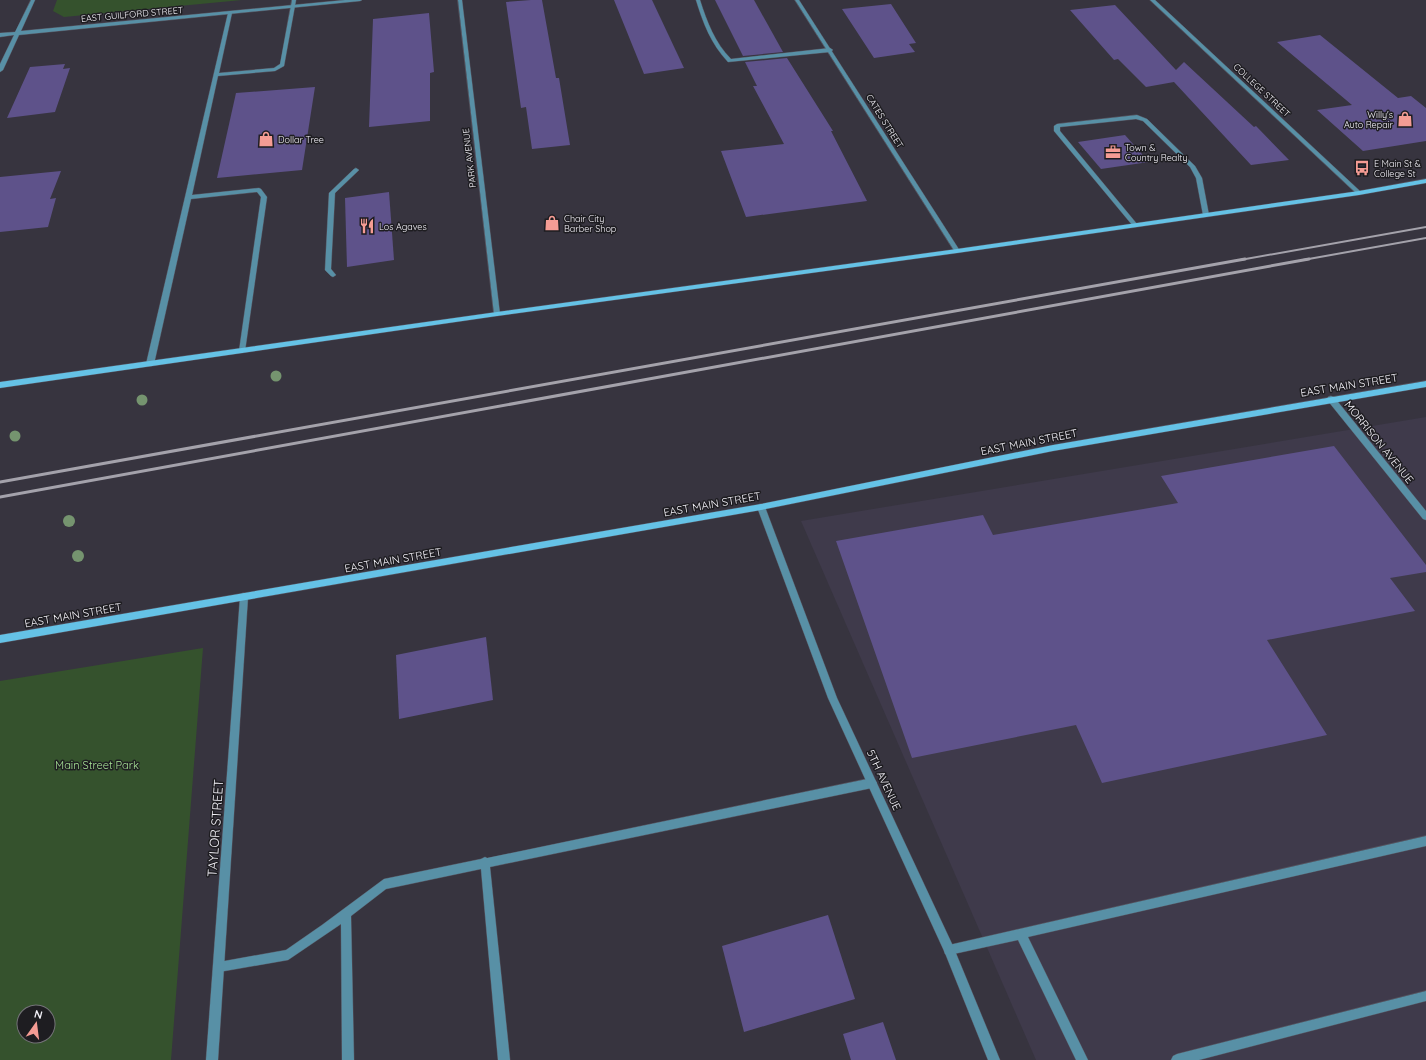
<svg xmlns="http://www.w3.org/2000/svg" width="1426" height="1060" viewBox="0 0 1426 1060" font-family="Quicksand,sans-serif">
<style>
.built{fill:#3f3a4b}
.green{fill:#35522d;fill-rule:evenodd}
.building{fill:#5e528a}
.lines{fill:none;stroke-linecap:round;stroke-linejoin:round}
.lane-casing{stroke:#55525d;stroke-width:1}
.street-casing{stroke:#55525d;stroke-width:1}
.secondary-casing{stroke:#55525d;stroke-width:1}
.lane{fill:#5890a6;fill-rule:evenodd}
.street{fill:#5890a6;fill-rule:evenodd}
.secondary{fill:#65c2e6;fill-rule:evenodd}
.rail-far1{stroke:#a4a2ab;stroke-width:2}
.rail{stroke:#a4a2ab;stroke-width:3}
.tree{fill:#75946f}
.labels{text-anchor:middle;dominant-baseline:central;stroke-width:3;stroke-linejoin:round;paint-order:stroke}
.far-street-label{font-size:9px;fill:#f3f1f8;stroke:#1e1d21}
.far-poi-label{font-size:9px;fill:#f3f1f8;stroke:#1e1d21;text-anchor:start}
.street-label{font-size:11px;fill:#f3f1f8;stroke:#1e1d21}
.park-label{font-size:11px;fill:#a7e396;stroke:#1e1d21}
.near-street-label{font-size:13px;fill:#f3f1f8;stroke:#1e1d21}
</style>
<rect width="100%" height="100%" fill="#37343f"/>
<polygon class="built" points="1426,417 1426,1060 1036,1060 801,521"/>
<g class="green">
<polygon points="57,0 242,0 64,17 53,11"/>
<path d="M203,648L171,1060H0V681ZM24,1012H48V1036H24Z"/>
</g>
<g class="building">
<polygon points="531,0 542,0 556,78 559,78 570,145 532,149 526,107 521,108 506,2"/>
<polygon points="614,0 652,0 684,68 644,74"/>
<polygon points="715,0 754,0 783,52 743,56"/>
<polygon points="891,4 916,43 909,44 915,52 874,58 842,9"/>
<polygon points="1115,5 1176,70 1184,62 1254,127 1256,126 1289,160 1251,165 1174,82 1146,87 1118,59 1114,60 1070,10"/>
<polygon points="429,13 434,72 430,73 430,121 369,127 373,19"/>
<polygon points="1320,35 1398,98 1411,96 1426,108 1426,141 1363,151 1317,110 1352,105 1277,42"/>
<polygon points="787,58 833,131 831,131 867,201 746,217 721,151 784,144 753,86 757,86 745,62"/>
<polygon points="65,64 63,69 70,68 55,112 7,118 30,67"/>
<polygon points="315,87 302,170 217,178 236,93"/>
<polygon points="1125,135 1149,162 1101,169 1078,142"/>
<polygon points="61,171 50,199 56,198 48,227 0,232 0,177"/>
<polygon points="389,192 394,260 347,267 345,198"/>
<polygon points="1334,446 1426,565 1426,572 1390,578 1415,611 1267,640 1327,735 1102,783 1076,725 912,758 836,541 983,515 993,535 1178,503 1161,476"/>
<polygon points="486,637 493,700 399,719 396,655"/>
<polygon points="828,915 855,999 744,1032 722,946"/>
<polygon points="883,1022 896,1060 851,1060 843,1034"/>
</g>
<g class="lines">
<g class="lane-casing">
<g id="lane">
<polygon points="292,0 296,0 284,66 275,71 218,76 192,195 259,188 261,189 267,197 245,351 242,353 239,351 261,197 257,192 191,199 154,364 152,366 148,366 146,364 228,13 230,12 232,13 219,73 274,68 280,64"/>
<path d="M696,0H700C707,22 715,43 731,59L830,48L833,50L830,52L728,62C711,44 703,23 696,0Z"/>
<polygon points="1137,115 1147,119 1195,166 1202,178 1209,215 1208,216 1204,216 1203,215 1196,178 1190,167 1143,121 1136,119 1060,127 1060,131 1137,224 1138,225 1135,227 1133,226 1054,131 1054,126 1057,124"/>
<polygon points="356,168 359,170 358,171 335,193 331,269 336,275 333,277 331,276 325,270 329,193 354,169"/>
<polygon points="872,778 875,780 877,783 875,786 872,788 490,867 510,1060 498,1060 481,869 386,889 351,916 354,1060 342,1060 341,924 288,960 219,972 215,971 214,967 215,963 219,962 286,950 322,925 384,879 481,859 485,857 487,858"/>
<polygon points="1426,836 1426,846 1028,937 1088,1060 1076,1060 1018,940 949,955 945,954 944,950 945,946 949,945"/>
<polygon points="1426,991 1426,1001 1199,1060 1171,1060 1173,1056 1177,1054"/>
</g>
</g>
<g class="street-casing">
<g id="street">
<polygon points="31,0 35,0 21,31 345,0 362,0 360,1 19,35 3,70 0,72 0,64 14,35 0,37 0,33 15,32"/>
<polygon points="458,0 462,0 500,314 497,316 494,314"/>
<polygon points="795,0 799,0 960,251 959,252 955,252"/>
<polygon points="1150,0 1155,0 1361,192 1361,194 1357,194"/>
<polygon points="1331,396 1334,397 1426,511 1426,520 1423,519 1328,401 1327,399 1328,397"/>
<polygon points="761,504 764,505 765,507 837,698 953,946 1000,1060 988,1060 945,953 828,698 757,507 758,505"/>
<polygon points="244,593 247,594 248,597 218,1060 206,1060 240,597 241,594"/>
</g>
</g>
<g class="secondary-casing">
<g id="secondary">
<polygon points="1426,179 1426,183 1359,195 957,253 497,316 0,388 0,382 497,312 957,249 1359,191"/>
<polygon points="1426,381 1426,387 1053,451 761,510 0,643 0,635 761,504 1053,445"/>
</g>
</g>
<use href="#lane" class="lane"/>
<use href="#street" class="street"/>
<use href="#secondary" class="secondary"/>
<g class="rail-far1">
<polyline points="1240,260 1426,227"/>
<polyline points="1303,260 1426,238"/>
</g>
<g class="rail">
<polyline points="0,482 1245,259"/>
<polyline points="0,497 1309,259"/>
</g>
</g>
<g class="tree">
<circle cx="276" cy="376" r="5.5"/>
<circle cx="142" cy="400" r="5.5"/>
<circle cx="15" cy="436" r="5.5"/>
<circle cx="69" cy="521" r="6"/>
<circle cx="78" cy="556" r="6"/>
</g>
<defs>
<g id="shop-bare" transform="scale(1.2)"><path d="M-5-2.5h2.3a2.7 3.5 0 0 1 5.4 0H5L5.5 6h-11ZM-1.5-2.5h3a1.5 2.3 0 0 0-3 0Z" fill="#f59c94" stroke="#1e1d21" stroke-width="2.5" paint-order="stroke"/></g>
<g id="office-bare" transform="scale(1.2)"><path d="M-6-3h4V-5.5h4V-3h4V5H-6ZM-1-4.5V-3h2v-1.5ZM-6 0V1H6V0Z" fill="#f59c94" stroke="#1e1d21" stroke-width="2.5" paint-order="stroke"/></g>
<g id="bus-bare" transform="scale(1.2)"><path d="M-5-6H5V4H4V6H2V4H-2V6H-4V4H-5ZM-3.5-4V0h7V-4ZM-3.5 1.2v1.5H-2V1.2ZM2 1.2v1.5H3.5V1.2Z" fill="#f59c94" stroke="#1e1d21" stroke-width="2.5" paint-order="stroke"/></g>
<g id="restaurant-bare" transform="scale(1.2)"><path d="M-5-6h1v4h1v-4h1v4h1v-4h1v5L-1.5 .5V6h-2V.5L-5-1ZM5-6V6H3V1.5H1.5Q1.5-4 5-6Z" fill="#f59c94" stroke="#1e1d21" stroke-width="2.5" paint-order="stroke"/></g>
</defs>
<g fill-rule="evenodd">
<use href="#shop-bare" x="1405" y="119"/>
<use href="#shop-bare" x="266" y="139"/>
<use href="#office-bare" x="1113" y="152"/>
<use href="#bus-bare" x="1362" y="168"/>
<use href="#shop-bare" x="552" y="223"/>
<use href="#restaurant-bare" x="367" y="226"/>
</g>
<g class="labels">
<g class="far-street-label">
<text transform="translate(132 14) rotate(-5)">EAST GUILFORD STREET</text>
<text transform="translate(1262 90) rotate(43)">COLLEGE STREET</text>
<text transform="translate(885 121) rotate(58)">CATES STREET</text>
<text transform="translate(469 158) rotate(-97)">PARK AVENUE</text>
</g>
<g class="far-poi-label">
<text x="1393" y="114" text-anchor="end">Willy's<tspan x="1393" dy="10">Auto Repair</tspan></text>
<text x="278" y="139">Dollar Tree</text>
<text x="1125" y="147">Town &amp;<tspan x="1125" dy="10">Country Realty</tspan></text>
<text x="1374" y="163">E Main St &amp;<tspan x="1374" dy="10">College St</tspan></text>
<text x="564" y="218">Chair City<tspan x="564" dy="10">Barber Shop</tspan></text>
<text x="379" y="226">Los Agaves</text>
</g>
<g class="street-label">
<text transform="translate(1349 385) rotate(-9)">EAST MAIN STREET</text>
<text transform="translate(1029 442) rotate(-11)">EAST MAIN STREET</text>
<text transform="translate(1379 442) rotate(51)">MORRISON AVENUE</text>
<text transform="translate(712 504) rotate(-10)">EAST MAIN STREET</text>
<text transform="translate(393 560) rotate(-10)">EAST MAIN STREET</text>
<text transform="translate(73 615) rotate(-10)">EAST MAIN STREET</text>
<text transform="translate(884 780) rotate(65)">5TH AVENUE</text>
</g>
<g class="park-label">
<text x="97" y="765">Main Street Park</text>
</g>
<g class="near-street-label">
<text transform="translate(215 828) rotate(-86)">TAYLOR STREET</text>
</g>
</g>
<g transform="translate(36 1024) rotate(14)"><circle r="19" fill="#1e1d21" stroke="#737277"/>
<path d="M0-3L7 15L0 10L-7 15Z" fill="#f59c94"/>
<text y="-6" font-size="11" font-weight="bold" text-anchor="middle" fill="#f3f1f8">N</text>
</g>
</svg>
